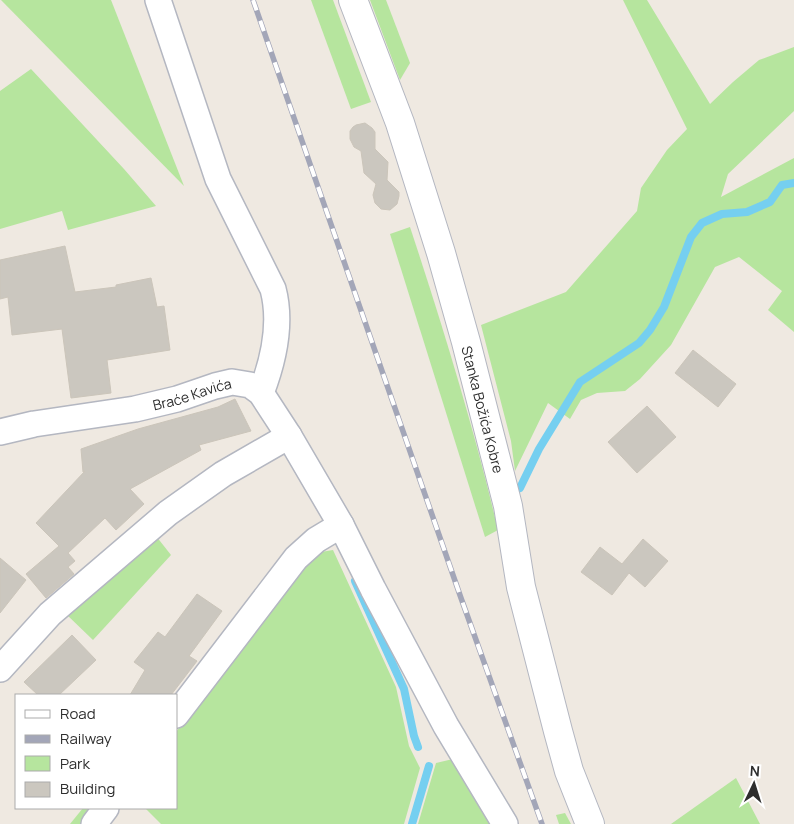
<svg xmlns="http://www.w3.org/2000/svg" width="794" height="824" viewBox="0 0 794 824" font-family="Manrope,sans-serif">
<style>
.green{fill:#b6e59e}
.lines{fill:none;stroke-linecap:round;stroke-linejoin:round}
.stream{stroke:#75cff0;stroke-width:8}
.building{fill:#cbc7bf;stroke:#cbc5ba}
.minor-casing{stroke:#b4b7c1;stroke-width:28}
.tertiary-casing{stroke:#b4b7c1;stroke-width:30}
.minor{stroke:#fff;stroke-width:25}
.tertiary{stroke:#fff;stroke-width:28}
.rail-casing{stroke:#a3a6b8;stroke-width:5.5}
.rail{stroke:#fff;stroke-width:4;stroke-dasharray:11;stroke-linecap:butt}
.labels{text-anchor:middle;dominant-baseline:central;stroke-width:5;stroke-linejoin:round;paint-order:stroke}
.street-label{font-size:14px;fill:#2e2e2e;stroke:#fff}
</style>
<rect width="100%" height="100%" fill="#efe9e1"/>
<g class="green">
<polygon points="1,0 111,0 184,186"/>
<polygon points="311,0 333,0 371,102 351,109"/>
<polygon points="370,0 386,0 410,63 400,80"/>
<polygon points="623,0 647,0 710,104 733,82 759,60 794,47 794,111 728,174 721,197 794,158 794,332 768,310 782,291 739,257 715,267 671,345 640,379 625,391 597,393 581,400 570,419 548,403 515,471 511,441 481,325 566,292 637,211 641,188 667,150 687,129"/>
<polygon points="31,69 124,169 156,206 68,230 62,211 0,229 0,91"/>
<path d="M410,227C443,327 474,428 498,530L485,537L390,234Z"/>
<polygon points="156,536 171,555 93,640 65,613"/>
<polygon points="333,550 396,687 409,746 420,768 404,824 161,824 145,808 176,808 176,732 306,559 315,553"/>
<polygon points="453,759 465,782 491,824 418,824 436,763"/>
<polygon points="736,778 760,824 671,824"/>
<polygon points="83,808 96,808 83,824 70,824"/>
<polygon points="565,813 571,824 559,824 556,815"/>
</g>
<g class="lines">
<g class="stream">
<polyline points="520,488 539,449 580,382 639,343 650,330 664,307 691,237 702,223 722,214 747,212 770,202 782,185 794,183"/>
<polyline points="355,581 404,689 414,736 418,747"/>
<polyline points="412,824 429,766"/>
</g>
</g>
<g class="building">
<polygon points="365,123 372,128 375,132 375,149 388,162 387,180 399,192 399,196 397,204 390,210 381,209 375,203 373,195 376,184 364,173 361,151 354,147 350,139 350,131 353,127 356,125"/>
<polygon points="65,246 75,292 116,287 116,285 151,278 157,307 164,306 170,350 107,360 111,393 71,398 62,329 12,335 8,297 0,299 0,260"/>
<polygon points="693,350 736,384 718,407 675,373"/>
<polygon points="235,399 251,431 199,445 201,450 130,489 144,504 116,530 105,518 68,553 75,561 68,567 74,574 46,598 26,574 59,546 36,523 85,471 83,472 81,449 138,429 218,407"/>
<polygon points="647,406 676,437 637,473 608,442"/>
<polygon points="643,539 668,561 645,587 629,573 612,595 581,572 600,547 622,564"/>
<polygon points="0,558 26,580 0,613"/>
<polygon points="197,594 222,611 189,656 197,661 171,695 130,695 145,670 134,662 158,632 165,637"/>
<polygon points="72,635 96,660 59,695 38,695 24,682"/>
</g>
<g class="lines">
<g class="minor-casing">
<g id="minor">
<path d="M158,0L218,179L273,289C282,323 273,362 261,393"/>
<path id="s1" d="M0,432L34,424L135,409L177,399L215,386L232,382L250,385L261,393L289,436L341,525L373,589L446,726L505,824"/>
<polyline points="0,669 50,614 168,513 223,474 289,436"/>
<polyline points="176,715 296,558 316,540 341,525"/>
<polyline points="94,824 106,808"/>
</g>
</g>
<g class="tertiary-casing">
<g id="tertiary">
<path id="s2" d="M353,0L400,123L441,253L466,342L508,506L521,587L558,731L569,771L590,824"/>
</g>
</g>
<use href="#minor" class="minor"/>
<use href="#tertiary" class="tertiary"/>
<g class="rail-casing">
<polyline id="rail" points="253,0 461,598 542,824"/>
</g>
<use href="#rail" class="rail"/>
</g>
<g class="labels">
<g class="street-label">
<text stroke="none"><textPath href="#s1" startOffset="196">Braće Kavića</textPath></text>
<text stroke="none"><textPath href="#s2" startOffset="430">Stanka Božića Kobre</textPath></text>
</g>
</g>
<rect x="15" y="694" width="162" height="115" fill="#ffffff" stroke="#ababab"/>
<rect x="25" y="710" width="25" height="8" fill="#ffffff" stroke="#ababab"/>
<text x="60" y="719" font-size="15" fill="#2e2e2e">Road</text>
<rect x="25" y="735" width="25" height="8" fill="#a3a6b8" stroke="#ababab"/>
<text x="60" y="744" font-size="15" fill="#2e2e2e">Railway</text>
<rect x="25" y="756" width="25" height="15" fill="#b6e59e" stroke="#ababab"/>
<text x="60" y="769" font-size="15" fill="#2e2e2e">Park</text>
<rect x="25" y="782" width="25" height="15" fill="#cbc7bf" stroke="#ababab"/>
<text x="60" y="794" font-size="15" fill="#2e2e2e">Building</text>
<g transform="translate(754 784) rotate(4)" stroke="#ffffff" stroke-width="4" paint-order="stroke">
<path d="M0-4L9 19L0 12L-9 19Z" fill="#2e2e2e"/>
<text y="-8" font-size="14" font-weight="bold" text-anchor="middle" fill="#2e2e2e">N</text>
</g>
</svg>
